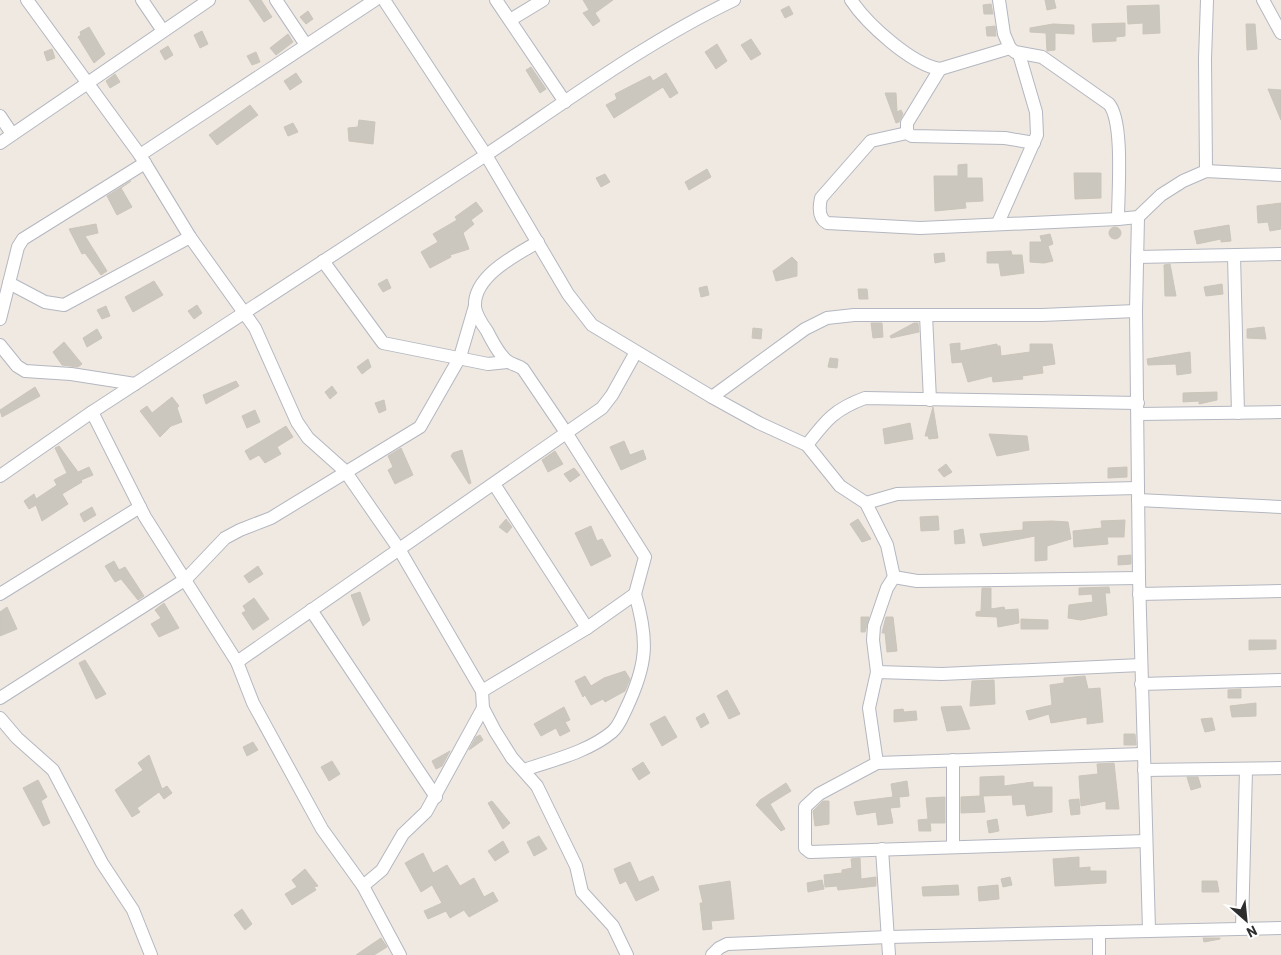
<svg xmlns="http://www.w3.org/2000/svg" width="1281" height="955" viewBox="0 0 1281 955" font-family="Barlow,sans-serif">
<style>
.building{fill:#cbc7bf;stroke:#cbc5ba}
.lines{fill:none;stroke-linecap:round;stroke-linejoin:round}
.street-casing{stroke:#b4b7c1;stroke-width:14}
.street{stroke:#fff;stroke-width:12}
</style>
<rect width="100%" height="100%" fill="#efe9e1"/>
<g class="building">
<polygon points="249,0 261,0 272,17 264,22"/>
<polygon points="583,0 613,0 595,13 600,21 593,26 583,13 589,10"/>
<polygon points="1045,0 1054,0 1056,8 1047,10"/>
<polygon points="991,4 993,14 984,14 983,5"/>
<polygon points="1159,5 1160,33 1143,34 1143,23 1128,24 1127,6"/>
<polygon points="789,6 793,14 785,18 781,10"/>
<polygon points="308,11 313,19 306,24 300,17"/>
<polygon points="1125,23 1125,36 1116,37 1116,41 1093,42 1092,24"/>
<polygon points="1053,24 1074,25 1074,34 1055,33 1055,50 1047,51 1046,33 1030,32 1030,28"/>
<polygon points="1246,24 1255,24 1257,49 1247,50"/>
<polygon points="995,26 996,36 987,36 986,27"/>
<polygon points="89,27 105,54 94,63 78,37 81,35 80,32"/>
<polygon points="202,31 208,44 200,48 194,35"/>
<polygon points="288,34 293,42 276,55 270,48"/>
<polygon points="751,39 761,54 751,60 741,45"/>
<polygon points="717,44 727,61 716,69 705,52"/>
<polygon points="168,46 173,55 165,60 160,51"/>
<polygon points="52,49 55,58 47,61 44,52"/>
<polygon points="256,52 260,62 252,65 247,56"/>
<polygon points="531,67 546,89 540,93 526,70"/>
<polygon points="296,73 302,82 290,90 284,81"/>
<polygon points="666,73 678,93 670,98 663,87 614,118 606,105 617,99 615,94 650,76 653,81"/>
<polygon points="115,74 120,82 110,88 106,81"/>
<polygon points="1268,89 1281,90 1281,120"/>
<polygon points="885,93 896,93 897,112 901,110 903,114 899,122 896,123"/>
<polygon points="250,105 258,115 217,145 209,135"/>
<polygon points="359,120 375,122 373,144 349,141 348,128 358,127"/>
<polygon points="293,123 298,132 288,136 284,127"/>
<polygon points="967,164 967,178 982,178 983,201 965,202 966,208 935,211 934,176 958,176 958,165"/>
<polygon points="707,169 711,177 689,190 685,182"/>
<polygon points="1074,173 1101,173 1101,198 1075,199"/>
<polygon points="605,174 610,182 601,187 596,178"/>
<polygon points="131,181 121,188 132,207 117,215 107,196"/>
<polygon points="476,202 483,211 471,220 474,224 463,233 469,249 450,255 451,257 430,268 421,252 438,242 433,234 457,220 455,217"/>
<polygon points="1281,203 1281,229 1270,231 1268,222 1258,223 1257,206"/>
<polygon points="96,224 98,233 85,236 107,271 101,275 85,253 82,254 69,229"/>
<polygon points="1229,225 1231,241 1221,242 1221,239 1197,244 1194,231"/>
<circle cx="1115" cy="233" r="6"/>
<polygon points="1050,234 1053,244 1048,246 1053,261 1044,263 1030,262 1030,242 1042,242 1040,236"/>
<polygon points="1011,251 1012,255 1022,255 1024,273 1001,276 999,263 987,263 987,252"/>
<polygon points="944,253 945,261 935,263 934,254"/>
<polygon points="792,257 797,262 797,276 776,281 773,271"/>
<polygon points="1170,264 1176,296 1165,296 1164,265"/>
<polygon points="387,279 391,288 383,292 378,284"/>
<polygon points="154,281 163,295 133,312 125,297"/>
<polygon points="1222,284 1223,294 1206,296 1204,287"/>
<polygon points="707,286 709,295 701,297 699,288"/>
<polygon points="858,289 867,289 868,299 859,299"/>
<polygon points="197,305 202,313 194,319 188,311"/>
<polygon points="106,306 110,316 102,319 97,310"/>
<polygon points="871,323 882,323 883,337 873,338"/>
<polygon points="914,323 918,323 919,332 891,338 890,336"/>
<polygon points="1264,327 1266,339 1247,338 1247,329"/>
<polygon points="753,328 762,329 761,339 752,338"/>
<polygon points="97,329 102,338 87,347 83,338"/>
<polygon points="64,342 82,364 78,367 62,365 53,352"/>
<polygon points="960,343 960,351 997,344 997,346 1000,346 1001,356 1030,352 1030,344 1052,344 1055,364 1042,366 1043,373 1022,376 1023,379 993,382 992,376 968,382 962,362 952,363 950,344"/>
<polygon points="1190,352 1191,373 1177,375 1176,364 1148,365 1147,359"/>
<polygon points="830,358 838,359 837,368 828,367"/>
<polygon points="368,359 371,367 362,374 357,367"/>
<polygon points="236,381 239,386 206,404 203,395"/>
<polygon points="332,386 337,393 330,399 325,392"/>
<polygon points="35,387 40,396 2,417 0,410"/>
<polygon points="1217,392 1217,400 1199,404 1199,401 1183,402 1183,393"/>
<polygon points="172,397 179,406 177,408 182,422 171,426 160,437 140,411 147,406 152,413"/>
<polygon points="384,400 386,410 379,413 375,403"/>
<polygon points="933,407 938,438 929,439 928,436 925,436"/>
<polygon points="255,410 260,422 247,428 242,416"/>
<polygon points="910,423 913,439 885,444 883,429"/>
<polygon points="286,426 293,437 277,447 281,454 265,463 259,455 250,460 245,451"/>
<polygon points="989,434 1027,436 1029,450 997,456"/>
<polygon points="624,441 630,455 643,450 646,459 621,470 610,447"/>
<polygon points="59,446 78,472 89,467 93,475 81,480 82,482 62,494 68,504 42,521 36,505 29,509 24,501 34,494 36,499 57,485 54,480 67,473 55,448"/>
<polygon points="401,448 413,475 395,484 388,470 393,467 388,456"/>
<polygon points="462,450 471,483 469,484 451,456 453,453"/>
<polygon points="555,451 563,464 548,472 542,460"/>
<polygon points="946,464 952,472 944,477 938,470"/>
<polygon points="1127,467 1127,477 1108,478 1108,468"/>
<polygon points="574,468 580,475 570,482 564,474"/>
<polygon points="92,507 96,515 84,522 80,514"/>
<polygon points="938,516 939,530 921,531 920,517"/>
<polygon points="506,519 512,527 507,533 499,527"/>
<polygon points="858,519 871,539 862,542 850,524"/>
<polygon points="1125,520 1124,537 1107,537 1108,544 1074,547 1073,531 1102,528 1101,521"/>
<polygon points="1052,521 1068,522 1071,539 1047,546 1047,560 1035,561 1035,536 983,546 980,534 1023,530 1023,522"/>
<polygon points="591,526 597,541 602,539 611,556 591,566 575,533"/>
<polygon points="963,529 965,543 955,544 954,531"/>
<polygon points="1131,555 1131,564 1118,565 1118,556"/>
<polygon points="114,561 119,570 125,567 144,596 138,600 121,579 115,582 105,566"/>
<polygon points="258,566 263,574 249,583 244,576"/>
<polygon points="1109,587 1110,593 1105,593 1107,615 1081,620 1068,618 1069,605 1093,602 1092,594 1079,595 1079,588"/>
<polygon points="982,588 991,588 991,609 1004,607 1005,610 1018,609 1019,623 998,627 997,617 976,616 976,612 981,611"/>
<polygon points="360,592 370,620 363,626 351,595"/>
<polygon points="254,598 269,619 253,630 242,613 246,611 243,606"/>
<polygon points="164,603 179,628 159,637 151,624 161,618 155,610"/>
<polygon points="7,607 17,629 0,636 0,612"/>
<polygon points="861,617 869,617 865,632 861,632"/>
<polygon points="886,617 893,617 897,651 887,652 885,633 882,633"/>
<polygon points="1021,619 1048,620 1048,629 1021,629"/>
<polygon points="1249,640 1276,640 1276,649 1249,650"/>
<polygon points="85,660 106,694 96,699 79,663"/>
<polygon points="625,671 630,679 625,691 605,702 603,699 591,705 585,695 583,697 575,681 585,676 591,686 604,678"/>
<polygon points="1085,676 1088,689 1100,688 1103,722 1087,724 1087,717 1051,723 1049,714 1029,720 1026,711 1052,705 1050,685 1064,683 1064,678"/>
<polygon points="994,680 995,704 970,706 972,681"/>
<polygon points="1241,689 1241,698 1228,698 1228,690"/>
<polygon points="727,690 740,714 729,719 717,696"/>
<polygon points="1256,703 1256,716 1232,717 1230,706"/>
<polygon points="961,706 970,729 947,731 941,707"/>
<polygon points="564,707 570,720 565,722 570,731 560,736 556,728 541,736 534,724"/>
<polygon points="903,709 904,712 916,711 917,720 894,722 894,710"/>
<polygon points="704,713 709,723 701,728 696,718"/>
<polygon points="665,716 677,737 662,746 650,724"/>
<polygon points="1212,718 1215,730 1205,732 1201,719"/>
<polygon points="1124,734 1135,734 1136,745 1124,745"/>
<polygon points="480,735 483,740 469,750 476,737"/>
<polygon points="253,742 258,750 247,756 243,747"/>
<polygon points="450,751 442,766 436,769 432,761"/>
<polygon points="149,755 162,789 167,786 172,793 164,799 159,792 137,808 140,812 132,817 115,790 143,770 138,763"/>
<polygon points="332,761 340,774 329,781 321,767"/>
<polygon points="643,762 650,773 639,780 632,769"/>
<polygon points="1114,763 1119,809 1106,809 1106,801 1081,806 1079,776 1098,774 1097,764"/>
<polygon points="1004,776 1004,786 1033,782 1033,787 1052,787 1052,812 1027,816 1025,804 1013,805 1012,795 983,796 985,812 961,813 961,797 980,796 980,777"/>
<polygon points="1187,777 1198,777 1201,787 1191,790"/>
<polygon points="38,780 47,797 41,801 50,823 43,826 23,788"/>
<polygon points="907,781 909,796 899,797 900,807 890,808 893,823 878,825 876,812 857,815 854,802 893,797 891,784"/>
<polygon points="786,783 791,791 770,804 785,829 781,831 756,805 760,800"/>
<polygon points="945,797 945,823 930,823 931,831 919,831 918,820 928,819 926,798"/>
<polygon points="1079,799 1080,814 1071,815 1069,800"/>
<polygon points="492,801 510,823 503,829 488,803"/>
<polygon points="823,801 829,801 829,824 815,826 813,811"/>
<polygon points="997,819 999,831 989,833 987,821"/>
<polygon points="539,836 547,849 534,856 527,842"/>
<polygon points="503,841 509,852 495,861 488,851"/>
<polygon points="423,853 433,873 447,865 460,886 474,878 484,897 493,892 498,901 469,917 464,910 450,918 446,911 428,919 424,911 442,903 432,885 421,892 405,863"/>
<polygon points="1079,857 1079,868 1090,867 1090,871 1106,871 1106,883 1055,886 1053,859"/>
<polygon points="860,858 861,879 876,877 876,886 838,890 837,886 825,887 824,875 842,873 842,870 852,868 851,859"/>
<polygon points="630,862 639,882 653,876 659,890 636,901 626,881 620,884 614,869"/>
<polygon points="305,869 318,886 314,887 316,890 292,905 285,894 297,887 292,880"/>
<polygon points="1010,877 1012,885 1003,887 1001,879"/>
<polygon points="822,880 824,889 808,892 807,883"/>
<polygon points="730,881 734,919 711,921 712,929 703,930 700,903 703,903 699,886"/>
<polygon points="1202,881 1217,881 1219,892 1202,892"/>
<polygon points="958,885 959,895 923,896 922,887"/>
<polygon points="998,885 999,899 979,901 978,887"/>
<polygon points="242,909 252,924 245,930 234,915"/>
<polygon points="381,938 387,947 374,955 356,955"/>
<polygon points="1203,938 1220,938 1220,939 1204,942"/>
</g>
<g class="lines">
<g class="street-casing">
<g id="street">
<polyline points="27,0 140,155"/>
<polyline points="142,0 163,31"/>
<polyline points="276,0 306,45"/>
<polyline points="375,0 140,155 190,237 255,328 297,422 308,438 345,471 399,549 482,691 587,628 494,484"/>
<path d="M384,0L486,155C567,101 646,42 734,0"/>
<polyline points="496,0 565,102"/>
<path d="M851,0C867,24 912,65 940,69L1010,48"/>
<path d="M999,0L1004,34L1010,48L1015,52L1042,57L1109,104C1124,122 1118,193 1118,219"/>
<polyline points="1263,0 1281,33"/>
<polyline points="510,20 543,0"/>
<polyline points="0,116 12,134"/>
<polyline points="907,133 907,123 940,69"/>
<polyline points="0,143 209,0"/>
<path d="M1034,143L1005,138L912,136L907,133L871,141L821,198C819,207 818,218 827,223L920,228L1118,219L1138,217L1161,195L1183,181L1206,171L1281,175"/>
<polyline points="1206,171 1205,59 1207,0"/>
<polyline points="1138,217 1136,311 1139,578 1149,930"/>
<polyline points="998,223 1037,135 1036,112 1019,54"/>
<path d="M538,242C516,255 473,276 475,307C476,315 482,324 487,331C492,341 498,353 506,360C511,365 517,364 523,369L567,434L645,557L635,594L587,628"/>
<polyline points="1234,256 1238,413"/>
<polyline points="1137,257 1281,254"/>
<polyline points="323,261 383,343 488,364 507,362"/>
<polyline points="9,283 45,302 64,305 190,237"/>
<polyline points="926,315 930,400"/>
<polyline points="0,319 18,247 23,239 145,163"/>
<polyline points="0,345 17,366 25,371 71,374 135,384"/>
<polyline points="712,397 805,329 827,318 854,315 1042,315 1136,311"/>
<polyline points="92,412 145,517 237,662 253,703 322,829 363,886 400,955"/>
<polyline points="1138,414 1281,412"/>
<path d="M807,445C826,420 835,409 865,398L1138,403"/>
<polyline points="0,476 92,412 486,155 568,294 592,325 712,397 759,423 807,445 840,486 866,503 887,545 894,577 917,581 1139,578"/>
<polyline points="1138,500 1281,507"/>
<polyline points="866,503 897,494 1138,488"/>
<polyline points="0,594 140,507"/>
<polyline points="1139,594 1281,591"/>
<polyline points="311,610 436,797"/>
<polyline points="237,662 602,408 612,395 636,352"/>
<polyline points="877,672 942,674 1141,665"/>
<polyline points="1141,684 1281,680"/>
<polyline points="482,691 483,708 495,731 512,758 537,786 576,866 582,892 613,926 627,955"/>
<polyline points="0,698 186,579 225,538 240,530 271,518 420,427 460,357 475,306"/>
<polyline points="0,718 17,738 53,770 102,863 133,910 151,955"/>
<polyline points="1143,754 877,763 819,794 805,807 805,848 810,852 1146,841"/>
<polyline points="877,763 869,708 877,672 873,640 874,626 887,588 894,577"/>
<path d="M524,770C553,760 588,752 612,732C619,726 622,717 626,709C647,665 649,641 635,594"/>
<polyline points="1144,770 1281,768"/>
<polyline points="953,847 953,760"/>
<polyline points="882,849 889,955"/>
<polyline points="363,886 382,870 403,834 426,812 483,708"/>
<polyline points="1242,928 1246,769"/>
<polyline points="1099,932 1099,955"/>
<polyline points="712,955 719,948 727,944 888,937 1281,928"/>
</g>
</g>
<use href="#street" class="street"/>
</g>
<g transform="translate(1246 920) rotate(153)" stroke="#ffffff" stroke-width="4" paint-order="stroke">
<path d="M0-4L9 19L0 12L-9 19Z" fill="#2e2e2e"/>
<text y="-8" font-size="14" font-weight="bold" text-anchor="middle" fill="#2e2e2e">N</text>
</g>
</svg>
